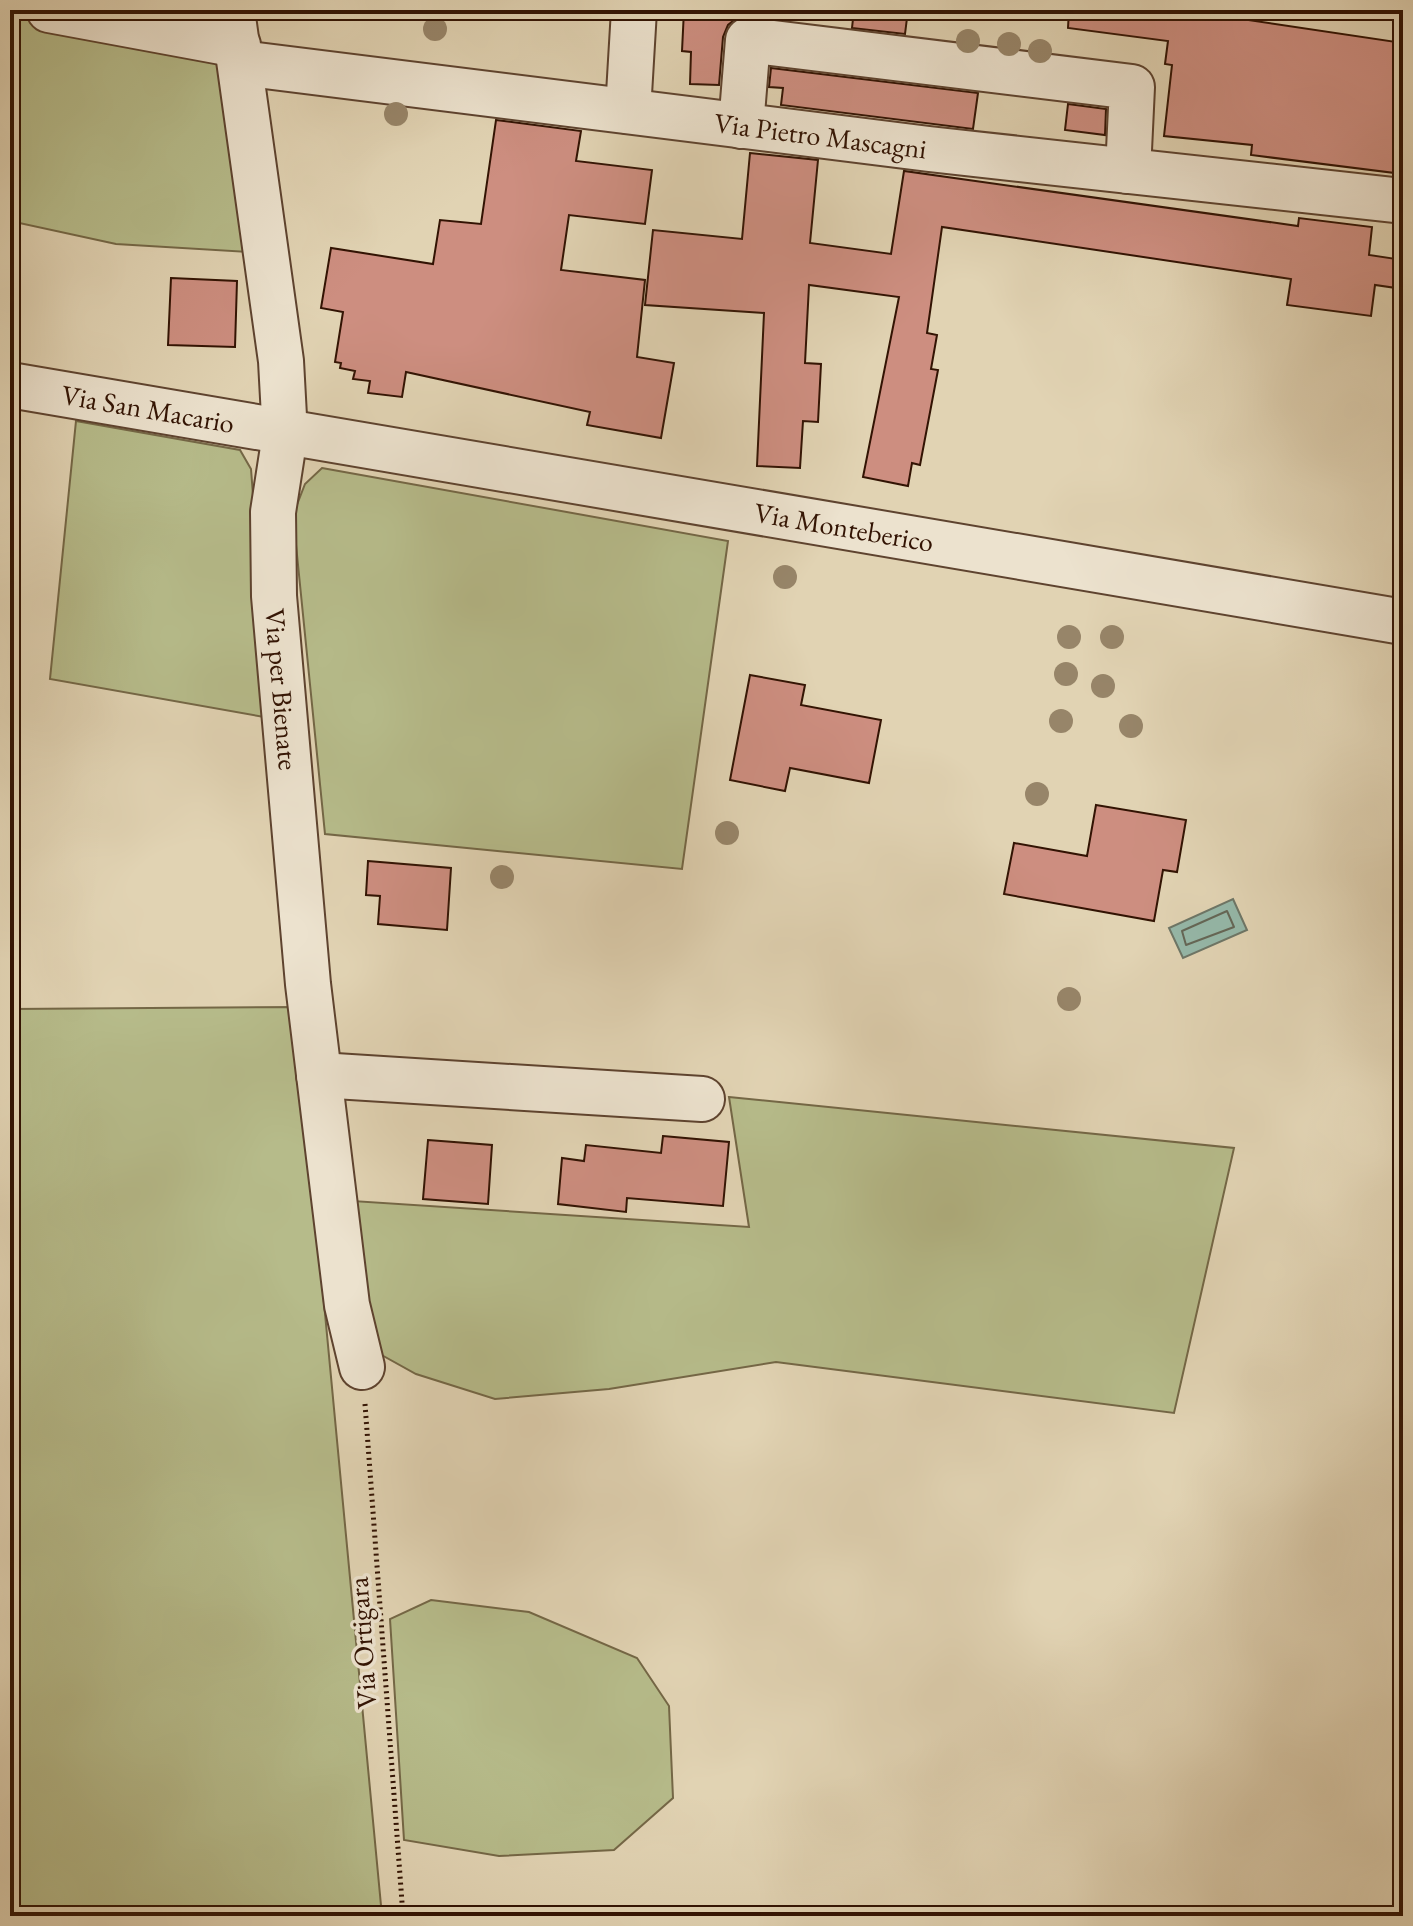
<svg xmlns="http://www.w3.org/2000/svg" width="1413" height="1926" viewBox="0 0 1413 1926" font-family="'EB Garamond',serif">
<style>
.green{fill:#b6bb8a;stroke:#746746;stroke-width:2}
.water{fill:#95b8a9;stroke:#6d7667;stroke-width:2}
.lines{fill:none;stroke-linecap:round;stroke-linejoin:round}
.shore{stroke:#646656;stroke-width:2}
.building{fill:#cd8e80;stroke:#321303;stroke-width:2}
.minor-casing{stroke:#5e432f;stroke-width:48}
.path{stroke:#321303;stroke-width:5;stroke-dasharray:2 4;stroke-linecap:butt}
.minor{stroke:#ece2ce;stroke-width:44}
.tree{fill:#978569}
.labels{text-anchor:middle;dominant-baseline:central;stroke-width:7;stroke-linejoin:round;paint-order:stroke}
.street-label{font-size:28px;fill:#321303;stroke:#ece2ce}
</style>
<rect width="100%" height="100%" fill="#e1d3b3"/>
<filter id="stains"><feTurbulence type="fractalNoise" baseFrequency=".0025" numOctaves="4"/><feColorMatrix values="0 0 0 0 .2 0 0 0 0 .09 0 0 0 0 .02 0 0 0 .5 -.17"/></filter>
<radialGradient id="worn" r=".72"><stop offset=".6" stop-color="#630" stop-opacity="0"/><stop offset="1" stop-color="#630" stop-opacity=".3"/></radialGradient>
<g class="green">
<polygon points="10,10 211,10 248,252 116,244 10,221"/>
<polygon points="76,421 240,450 251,469 270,718 50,679"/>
<polygon points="322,468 728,541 682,869 325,834 293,515 305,484"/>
<polygon points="296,1007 382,1916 10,1916 10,1009"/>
<polygon points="729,1097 1234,1148 1174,1413 776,1362 609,1389 495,1399 416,1374 369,1348 353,1201 749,1227"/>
<polygon points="431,1600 529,1612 637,1658 669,1706 673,1798 614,1850 499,1856 404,1840 390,1619"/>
</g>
<polygon class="water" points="1233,899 1247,930 1183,958 1169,928"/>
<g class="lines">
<polygon class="shore" points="1227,911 1234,927 1186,945 1182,931"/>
</g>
<g class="building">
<polygon points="684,10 784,10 783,19 751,15 737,18 728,25 723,37 719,85 690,84 691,52 682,51"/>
<polygon points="854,10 908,10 905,34 852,28"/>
<polygon points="1069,10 1222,10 1221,16 1403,43 1403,174 1251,155 1252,145 1164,136 1172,65 1165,64 1168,41 1068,28"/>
<polygon points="771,68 978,93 973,129 781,105 783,88 769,87"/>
<polygon points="1068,104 1106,109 1105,135 1065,130"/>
<polygon points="496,120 581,131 576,161 652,170 645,224 569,215 561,270 645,280 637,357 674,363 661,438 587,425 590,412 406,372 402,397 368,393 370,381 353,379 355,371 340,368 341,363 335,362 343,312 321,308 331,248 433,264 440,220 481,224"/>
<polygon points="750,153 818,160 810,243 891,254 904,171 1298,226 1299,218 1372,227 1369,255 1403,260 1403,289 1375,285 1371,316 1287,305 1291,279 942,227 927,333 937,335 931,369 938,370 920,465 912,463 908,486 863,477 899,297 809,285 805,363 821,364 818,422 803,421 800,468 757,466 764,313 645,305 653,230 742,239"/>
<polygon points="171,278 237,281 235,347 168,345"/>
<polygon points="750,675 805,685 801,705 881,720 869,783 790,768 785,791 730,780"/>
<polygon points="1096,805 1186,820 1177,872 1163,870 1154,921 1004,894 1014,843 1087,856"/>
<polygon points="368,861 451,868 447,930 378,924 380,896 366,895"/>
<polygon points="663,1136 729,1142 723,1206 627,1198 626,1212 558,1204 562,1158 584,1161 586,1145 661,1153"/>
<polygon points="428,1140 492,1145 488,1204 423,1199"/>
</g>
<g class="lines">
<g class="minor-casing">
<g id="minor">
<polyline points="49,10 238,45"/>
<path id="s1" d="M232,10L281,361L285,435L273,512L274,596L308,984L347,1305L362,1367"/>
<path id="s2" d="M241,63L929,149L1403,201"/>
<polyline points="628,111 634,10"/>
<polyline points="741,126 748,40 1132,87 1128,171"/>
<path id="s3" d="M10,385L1403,622"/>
<polyline points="319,1075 702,1099"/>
</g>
</g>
<polyline class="path" points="365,1404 403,1916"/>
<use href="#minor" class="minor"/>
</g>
<g class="tree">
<circle cx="435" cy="29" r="12"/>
<circle cx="968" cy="41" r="12"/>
<circle cx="1009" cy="44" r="12"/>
<circle cx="1040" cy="51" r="12"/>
<circle cx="396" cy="114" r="12"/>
<circle cx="785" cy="577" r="12"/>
<circle cx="1069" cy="637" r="12"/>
<circle cx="1112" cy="637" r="12"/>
<circle cx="1066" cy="674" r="12"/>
<circle cx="1103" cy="686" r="12"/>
<circle cx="1061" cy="721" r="12"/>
<circle cx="1131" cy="726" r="12"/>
<circle cx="1037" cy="794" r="12"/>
<circle cx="727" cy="833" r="12"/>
<circle cx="502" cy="877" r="12"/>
<circle cx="1069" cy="999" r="12"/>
</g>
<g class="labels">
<g class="street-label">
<text stroke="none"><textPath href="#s2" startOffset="584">Via Pietro Mascagni</textPath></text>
<text stroke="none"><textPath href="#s3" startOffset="140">Via San Macario</textPath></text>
<text stroke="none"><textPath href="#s3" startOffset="846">Via Monteberico</textPath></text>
<text stroke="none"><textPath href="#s1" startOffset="684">Via per Bienate</textPath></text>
<text transform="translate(362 1643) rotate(-94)">Via Ortigara</text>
</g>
</g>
<rect width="1413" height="1926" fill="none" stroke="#e1d3b3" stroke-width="40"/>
<rect x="12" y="12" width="1389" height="1902" fill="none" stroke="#321303" stroke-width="4"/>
<rect x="20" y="20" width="1373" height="1886" fill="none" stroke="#321303" stroke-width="2"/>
<rect width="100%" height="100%" filter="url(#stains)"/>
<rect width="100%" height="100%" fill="url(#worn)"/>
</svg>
